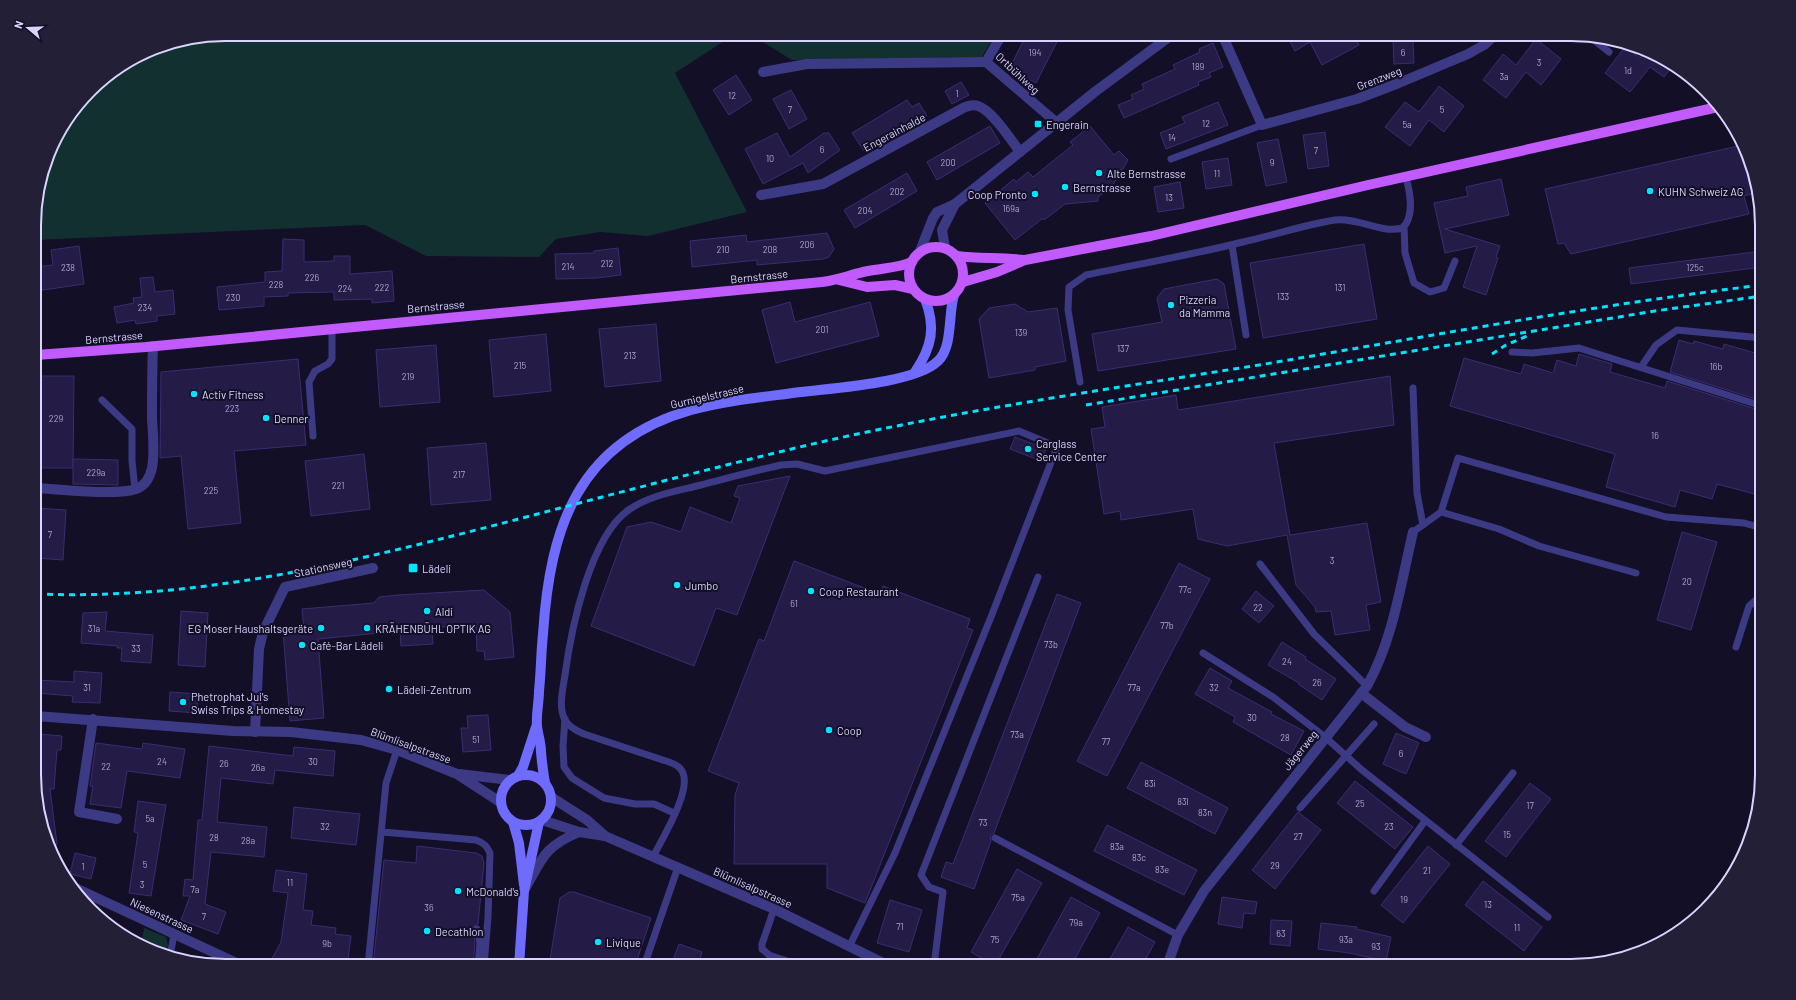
<svg xmlns="http://www.w3.org/2000/svg" width="1796" height="1000" viewBox="0 0 1796 1000" font-family="Barlow,sans-serif">
<style>
.green{fill:#12302f}
.building{fill:#241b47;stroke:#3b2d73}
.lines{fill:none;stroke-linecap:round;stroke-linejoin:round}
.service{stroke:#3d3a85;stroke-width:7}
.minor{stroke:#3d3a85;stroke-width:10}
.tertiary{stroke:#3d3a85;stroke-width:10}
.secondary{stroke:#6f6bff;stroke-width:10}
.primary{stroke:#c25bff;stroke-width:10}
.rail{stroke:#00e5ff;stroke-width:3;stroke-dasharray:6 5;stroke-linecap:butt}
.poi-dot{fill:#00e5ff;stroke:#130f26;stroke-width:1.5}
.labels{text-anchor:middle;dominant-baseline:central;stroke-width:4;stroke-linejoin:round;paint-order:stroke}
.number-label{font-size:9px;fill:#aca6d1}
.street-label{font-size:11px;fill:#d9d4ff;stroke:#130f26}
.poi-label{font-size:11px;fill:#d9d4ff;stroke:#130f26;text-anchor:start}
.rim{fill:none;stroke:#d9d4ff;stroke-width:2}
</style>
<rect width="100%" height="100%" fill="#130f26"/>
<g class="green">
<polygon points="225,34 735,34 675,73 747,212 648,236 600,232 556,239 539,257 426,256 365,225 36,240 36,200 54,140 99,81 152,48"/>
<polygon points="750,34 995,34 982,57 792,60"/>
<polygon points="144,928 166,937 168,945 166,956 141,945"/>
</g>
<g class="building">
<polygon points="1027,34 1061,34 1036,83 1009,69"/>
<polygon points="1286,34 1353,34 1359,45 1322,65 1310,42 1295,51"/>
<polygon points="1536,39 1561,59 1541,85 1526,72 1506,98 1483,80 1503,54 1516,65"/>
<polygon points="1393,40 1413,40 1414,63 1394,64"/>
<polygon points="1213,43 1223,67 1209,73 1211,77 1198,82 1199,85 1124,118 1118,105 1133,99 1131,95 1144,89 1142,84 1175,69 1173,65 1200,52 1199,49"/>
<polygon points="1625,47 1640,58 1646,51 1666,59 1673,65 1664,77 1650,67 1630,92 1605,73"/>
<polygon points="736,75 752,100 729,115 713,90"/>
<polygon points="961,82 969,95 952,104 945,91"/>
<polygon points="1439,86 1464,106 1444,132 1429,120 1410,146 1385,127 1405,102 1419,112"/>
<polygon points="791,90 807,119 789,129 773,99"/>
<polygon points="907,100 912,107 919,103 927,116 903,129 902,128 864,151 852,133"/>
<polygon points="1218,102 1228,125 1166,149 1160,133 1185,123 1182,117"/>
<polygon points="990,126 1000,143 937,180 927,162"/>
<polygon points="1090,126 1114,155 1119,151 1128,160 1123,169 1116,171 1118,177 1112,186 1098,197 1098,201 1065,204 1044,220 1043,218 1015,240 985,203 1014,179 1016,182 1028,172 1033,177 1073,145 1070,142"/>
<polygon points="1325,132 1329,166 1308,169 1303,135"/>
<polygon points="777,133 790,157 824,133 829,133 840,150 808,173 803,163 763,184 745,149"/>
<polygon points="1278,139 1287,182 1266,186 1257,143"/>
<polygon points="1743,145 1752,164 1758,192 1744,196 1749,214 1571,254 1564,243 1558,244 1545,189"/>
<polygon points="1228,158 1232,185 1206,189 1202,162"/>
<polygon points="907,173 917,191 855,228 844,210"/>
<polygon points="1501,179 1509,215 1445,229 1500,246 1496,257 1498,258 1486,295 1463,287 1477,246 1445,253 1434,203 1468,196 1466,187"/>
<polygon points="1180,182 1184,208 1158,212 1154,187"/>
<polygon points="827,233 834,249 829,257 823,259 757,265 757,260 692,267 690,241 746,235 747,242"/>
<polygon points="283,239 304,240 304,262 334,261 334,256 350,256 350,274 392,271 394,301 372,303 372,299 334,300 334,292 288,293 288,296 264,297 264,306 219,310 217,287 265,282 265,272 282,271"/>
<polygon points="1364,244 1377,319 1263,338 1250,263"/>
<polygon points="79,246 84,284 36,291 36,267 53,265 51,250"/>
<polygon points="618,248 621,275 597,278 556,279 555,254 594,253 594,251"/>
<polygon points="1762,251 1762,267 1631,284 1629,268"/>
<polygon points="153,277 155,292 173,290 175,314 157,316 157,321 136,324 135,320 117,323 114,307 134,303 133,298 142,297 140,278"/>
<polygon points="1217,279 1224,284 1236,349 1098,371 1092,334 1162,322 1157,298 1164,289"/>
<polygon points="790,302 795,322 870,302 879,336 776,363 762,310"/>
<polygon points="1015,304 1028,312 1057,308 1066,361 1035,367 1035,370 989,378 979,319 989,308"/>
<polygon points="656,324 661,381 605,387 599,329"/>
<polygon points="546,334 551,391 494,397 489,340"/>
<polygon points="1679,340 1693,344 1694,341 1723,349 1724,344 1762,355 1762,401 1670,372"/>
<polygon points="436,345 440,402 380,407 376,350"/>
<polygon points="1579,354 1612,364 1610,372 1665,388 1667,381 1762,411 1762,496 1717,484 1712,499 1680,490 1675,507 1606,487 1615,454 1450,406 1464,358 1521,374 1524,364 1553,373 1557,360 1576,366"/>
<polygon points="298,359 306,445 234,451 241,523 188,529 181,456 160,458 161,372"/>
<polygon points="38,376 74,376 73,468 37,468"/>
<polygon points="1390,376 1394,425 1274,443 1290,535 1367,523 1381,602 1366,605 1370,630 1335,635 1331,611 1316,612 1315,607 1296,585 1287,535 1227,546 1198,539 1193,509 1121,520 1120,511 1104,514 1091,429 1105,427 1102,407 1176,395 1178,410"/>
<polygon points="1015,437 1046,449 1041,461 1010,449"/>
<polygon points="486,443 491,500 431,505 427,448"/>
<polygon points="364,454 370,509 311,516 305,461"/>
<polygon points="73,459 118,460 118,485 73,484"/>
<polygon points="790,476 737,615 716,608 694,666 591,626 627,527 651,522 681,532 690,507 731,523 740,498 734,496 738,486"/>
<polygon points="36,508 66,510 63,560 36,558"/>
<polygon points="1682,532 1717,542 1691,630 1657,620"/>
<polygon points="794,561 880,594 883,586 970,619 967,628 973,630 865,903 827,888 827,864 734,864 735,795 739,783 708,771 759,639 764,641"/>
<polygon points="1179,563 1210,579 1107,776 1077,761"/>
<polygon points="484,590 510,612 514,657 485,660 484,651 477,651 476,626 432,627 433,644 401,646 400,631 318,639 324,718 290,721 283,631 304,631 302,609 374,603 379,597 398,595"/>
<polygon points="1256,591 1274,606 1259,623 1242,609"/>
<polygon points="1057,594 1081,603 994,833 990,836 991,841 974,889 941,877 946,862 953,864"/>
<polygon points="181,611 208,613 205,667 178,665"/>
<polygon points="107,612 105,631 153,635 151,663 121,661 122,648 117,648 118,646 81,643 83,613"/>
<polygon points="1282,642 1306,657 1305,659 1336,679 1322,700 1298,684 1299,683 1268,665"/>
<polygon points="1210,668 1232,681 1228,688 1272,712 1271,714 1304,731 1291,755 1233,722 1235,717 1195,694"/>
<polygon points="74,671 102,673 100,703 72,702 73,696 36,693 36,680 74,682"/>
<polygon points="170,692 198,694 197,713 169,711"/>
<polygon points="488,715 491,750 463,752 461,728 468,728 467,716"/>
<polygon points="1396,733 1419,743 1406,774 1383,764"/>
<polygon points="39,734 62,736 61,750 57,750 54,789 50,789 57,844 53,845 36,800 36,758 38,758"/>
<polygon points="96,743 142,749 143,743 185,749 180,778 127,771 121,808 90,804 93,786 90,786"/>
<polygon points="209,746 293,756 294,747 335,751 333,776 275,770 273,784 221,778 217,822 267,827 264,857 211,852 205,904 226,912 218,934 181,920 190,896 183,896 185,879 193,880 198,820 202,820"/>
<polygon points="1141,762 1228,808 1215,834 1127,788"/>
<polygon points="1355,781 1413,827 1395,849 1337,803"/>
<polygon points="1530,783 1551,799 1506,857 1485,841"/>
<polygon points="138,801 166,805 151,896 129,893 138,833 134,832"/>
<polygon points="294,807 360,814 356,845 291,838"/>
<polygon points="1298,812 1321,830 1275,889 1252,870"/>
<polygon points="1107,825 1197,870 1184,895 1094,851"/>
<polygon points="417,846 476,853 482,856 484,863 478,924 472,928 475,943 473,966 373,966 384,860 416,863"/>
<polygon points="1428,846 1450,864 1403,923 1381,905"/>
<polygon points="75,853 96,858 91,879 70,874"/>
<polygon points="1017,869 1042,883 995,966 971,952"/>
<polygon points="276,870 307,874 303,910 313,911 311,925 336,928 335,934 351,936 347,966 318,962 316,966 268,966 281,942 288,893 273,891"/>
<polygon points="1483,881 1542,927 1524,951 1465,905"/>
<polygon points="569,892 574,892 651,918 635,966 549,966 560,898"/>
<polygon points="1071,897 1100,913 1071,966 1033,966"/>
<polygon points="1222,897 1257,902 1255,914 1244,913 1242,928 1218,924"/>
<polygon points="890,900 922,910 909,952 877,943"/>
<polygon points="1271,920 1292,921 1290,946 1270,944"/>
<polygon points="1321,923 1357,927 1356,929 1391,937 1386,961 1349,953 1318,949"/>
<polygon points="1128,927 1155,942 1142,966 1106,966"/>
<polygon points="679,944 702,952 698,966 671,966"/>
</g>
<g class="lines">
<g class="service">
<polyline points="1589,36 1609,52"/>
<polyline points="1171,159 1262,125"/>
<polyline points="1404,226 1405,253 1414,283 1430,292 1444,288 1455,261"/>
<polyline points="1232,245 1246,335"/>
<polyline points="1512,352 1532,353 1579,348 1762,406"/>
<polyline points="1641,367 1656,345 1677,330 1762,338"/>
<path d="M1080,382L1068,310L1069,287L1086,275C1139,264 1191,255 1243,242C1274,235 1304,225 1335,220C1358,217 1380,234 1403,228C1415,215 1410,192 1406,177"/>
<polyline points="1413,388 1417,493 1423,525"/>
<polyline points="102,400 132,429 132,461 135,489"/>
<polyline points="313,436 309,382 315,371 328,364 332,359 332,329"/>
<polyline points="1441,512 1499,529 1539,546 1636,573"/>
<polyline points="1413,532 1441,512 1458,458 1666,517 1744,523 1762,528"/>
<polyline points="1260,564 1314,634 1367,686"/>
<polyline points="1736,647 1749,606 1762,595"/>
<polyline points="1203,653 1273,697 1325,737 1362,770 1548,917"/>
<polyline points="565,719 563,746 564,767 572,778 604,798 635,804 654,804 674,813"/>
<polyline points="1300,808 1374,724"/>
<path d="M382,832L476,840C484,843 487,846 490,853L488,917L484,966"/>
<polyline points="995,838 1178,935"/>
<polyline points="1456,845 1513,773"/>
<path d="M653,857C662,839 691,792 683,773C681,767 675,764 669,762L584,734C577,731 569,727 565,720C558,707 563,689 565,675C571,630 590,535 630,509C651,495 677,491 701,485C728,478 754,471 781,465L797,464L825,471L1019,431L1057,447L991,617L895,853L849,947"/>
<polyline points="1374,891 1425,821"/>
<polyline points="774,909 762,944 762,949 769,955 802,966"/>
<polyline points="477,929 480,943 478,966"/>
<polyline points="170,957 174,934"/>
<polyline points="368,966 386,783 397,750"/>
<polyline points="644,966 678,867"/>
<polyline points="934,966 943,892 929,887 921,875 1038,577"/>
</g>
<g class="minor">
<polyline points="1222,34 1262,125 1357,99 1399,83 1468,54 1484,45 1496,34"/>
<polyline points="986,62 1057,123"/>
<polyline points="986,62 1002,34"/>
<polyline points="763,72 807,64 986,62"/>
<path d="M761,195L823,184L965,107C969,106 973,104 978,106C992,110 1011,140 1020,152"/>
<polyline points="945,248 942,230 955,204"/>
<polyline points="920,251 933,218 937,212 955,204 1096,91 1173,34"/>
<path d="M36,488C59,489 116,496 136,489C145,486 150,477 152,468C155,452 153,435 152,419C152,395 152,370 153,346"/>
<polyline points="1361,693 1405,727 1426,737"/>
<polyline points="93,719 79,812 117,819"/>
<polyline points="255,732 259,649 263,632 285,587 373,568"/>
<polyline points="551,797 587,820 605,836"/>
<polyline points="542,820 579,832 605,836 774,909 889,966"/>
<polyline points="71,886 243,966"/>
<path d="M525,889C543,857 544,847 579,832"/>
<path d="M1167,966L1178,935L1204,891L1367,686C1393,640 1401,583 1413,532"/>
</g>
<g class="tertiary">
<polyline points="36,716 233,731 291,732 361,740 397,750 457,774 500,802"/>
<polyline points="459,774 510,780"/>
</g>
<g class="secondary">
<path d="M915,372C932,347 936,327 925,299"/>
<circle cx="526" cy="800" r="25"/>
<polyline points="518,776 523,767 536,727"/>
<path d="M545,783C543,772 542,763 541,752C541,743 538,735 537,726C536,715 539,702 539,691C541,672 541,653 543,634C550,527 578,442 691,410C727,400 764,397 801,392C833,388 916,383 938,361C953,347 948,314 954,295"/>
<polyline points="513,822 519,843 524,885"/>
<polyline points="519,966 524,891 539,822"/>
</g>
<g class="primary">
<circle cx="936" cy="274" r="27"/>
<path d="M957,256C979,259 1002,257 1024,260"/>
<polyline points="839,280 867,287 895,285 913,289"/>
<polyline points="963,282 997,272 1025,260 1151,236 1368,185 1718,107"/>
<path d="M36,355L146,347L822,282C839,280 852,274 868,271C883,268 898,268 912,262"/>
</g>
<g class="rail">
<polyline points="1492,354 1506,345 1527,336"/>
<polyline points="1086,405 1655,311 1762,296"/>
<path d="M36,594C195,600 335,566 488,527C599,498 710,468 821,442C967,409 1117,388 1265,364C1430,336 1595,305 1762,285"/>
</g>
</g>
<g class="poi-dot">
<rect x="1034" y="120" width="8" height="8" rx="2"/>
<circle cx="1099" cy="173" r="4"/>
<circle cx="1065" cy="187" r="4"/>
<circle cx="1650" cy="191" r="4"/>
<circle cx="1035" cy="194" r="4"/>
<circle cx="1171" cy="305" r="4"/>
<circle cx="194" cy="394" r="4"/>
<circle cx="266" cy="418" r="4"/>
<circle cx="1028" cy="449" r="4"/>
<rect x="408" y="563" width="10" height="10" rx="2"/>
<circle cx="677" cy="585" r="4"/>
<circle cx="811" cy="591" r="4"/>
<circle cx="427" cy="611" r="4"/>
<circle cx="321" cy="628" r="4"/>
<circle cx="367" cy="628" r="4"/>
<circle cx="302" cy="645" r="4"/>
<circle cx="389" cy="689" r="4"/>
<circle cx="183" cy="702" r="4"/>
<circle cx="829" cy="730" r="4"/>
<circle cx="458" cy="891" r="4"/>
<circle cx="427" cy="931" r="4"/>
<circle cx="598" cy="942" r="4"/>
</g>
<g class="labels">
<g class="number-label">
<text x="1035" y="52">194</text>
<text x="1403" y="52">6</text>
<text x="1539" y="62">3</text>
<text x="1198" y="66">189</text>
<text x="1628" y="70">1d</text>
<text x="1504" y="76">3a</text>
<text x="957" y="93">1</text>
<text x="732" y="95">12</text>
<text x="790" y="109">7</text>
<text x="1442" y="109">5</text>
<text x="1206" y="123">12</text>
<text x="1407" y="124">5a</text>
<text x="1172" y="137">14</text>
<text x="822" y="149">6</text>
<text x="1316" y="150">7</text>
<text x="770" y="158">10</text>
<text x="948" y="162">200</text>
<text x="1272" y="162">9</text>
<text x="1217" y="173">11</text>
<text x="897" y="191">202</text>
<text x="1169" y="197">13</text>
<text x="1011" y="208">169a</text>
<text x="865" y="210">204</text>
<text x="807" y="244">206</text>
<text x="723" y="249">210</text>
<text x="770" y="249">208</text>
<text x="607" y="263">212</text>
<text x="568" y="266">214</text>
<text x="68" y="267">238</text>
<text x="1695" y="267">125c</text>
<text x="312" y="277">226</text>
<text x="276" y="284">228</text>
<text x="382" y="287">222</text>
<text x="1340" y="287">131</text>
<text x="345" y="288">224</text>
<text x="1283" y="296">133</text>
<text x="233" y="297">230</text>
<text x="145" y="307">234</text>
<text x="822" y="329">201</text>
<text x="1021" y="332">139</text>
<text x="1123" y="348">137</text>
<text x="630" y="355">213</text>
<text x="520" y="365">215</text>
<text x="1716" y="366">16b</text>
<text x="408" y="376">219</text>
<text x="232" y="408">223</text>
<text x="56" y="418">229</text>
<text x="1655" y="435">16</text>
<text x="96" y="472">229a</text>
<text x="459" y="474">217</text>
<text x="338" y="485">221</text>
<text x="211" y="490">225</text>
<text x="50" y="534">7</text>
<text x="1332" y="560">3</text>
<text x="1687" y="581">20</text>
<text x="1185" y="589">77c</text>
<text x="794" y="603">61</text>
<text x="1258" y="607">22</text>
<text x="1167" y="625">77b</text>
<text x="94" y="628">31a</text>
<text x="1051" y="644">73b</text>
<text x="136" y="648">33</text>
<text x="1287" y="661">24</text>
<text x="1317" y="682">26</text>
<text x="87" y="687">31</text>
<text x="1134" y="687">77a</text>
<text x="1214" y="687">32</text>
<text x="1252" y="717">30</text>
<text x="1017" y="734">73a</text>
<text x="1285" y="737">28</text>
<text x="476" y="739">51</text>
<text x="1106" y="741">77</text>
<text x="1401" y="753">6</text>
<text x="162" y="761">24</text>
<text x="313" y="761">30</text>
<text x="224" y="763">26</text>
<text x="106" y="766">22</text>
<text x="258" y="767">26a</text>
<text x="1150" y="783">83i</text>
<text x="1183" y="801">83l</text>
<text x="1360" y="803">25</text>
<text x="1530" y="805">17</text>
<text x="1205" y="812">83n</text>
<text x="150" y="818">5a</text>
<text x="983" y="822">73</text>
<text x="325" y="826">32</text>
<text x="1389" y="826">23</text>
<text x="1507" y="834">15</text>
<text x="1298" y="836">27</text>
<text x="214" y="837">28</text>
<text x="248" y="840">28a</text>
<text x="1117" y="846">83a</text>
<text x="1139" y="857">83c</text>
<text x="145" y="864">5</text>
<text x="1275" y="865">29</text>
<text x="83" y="866">1</text>
<text x="1162" y="869">83e</text>
<text x="1427" y="870">21</text>
<text x="290" y="882">11</text>
<text x="142" y="884">3</text>
<text x="195" y="889">7a</text>
<text x="1018" y="897">75a</text>
<text x="1404" y="899">19</text>
<text x="1488" y="904">13</text>
<text x="429" y="907">36</text>
<text x="204" y="916">7</text>
<text x="1076" y="922">79a</text>
<text x="900" y="926">71</text>
<text x="1517" y="927">11</text>
<text x="1281" y="933">63</text>
<text x="995" y="939">75</text>
<text x="1346" y="939">93a</text>
<text x="327" y="943">9b</text>
<text x="1376" y="946">93</text>
</g>
<g class="street-label">
<text transform="translate(1018 73) rotate(43)">Ortbühlweg</text>
<text transform="translate(1379 78) rotate(-21)">Grenzweg</text>
<text transform="translate(894 132) rotate(-28)">Engerainhalde</text>
<text transform="translate(759 276) rotate(-6)">Bernstrasse</text>
<text transform="translate(436 306) rotate(-5)">Bernstrasse</text>
<text transform="translate(114 337) rotate(-5)">Bernstrasse</text>
<text transform="translate(707 396) rotate(-13)">Gurnigelstrasse</text>
<text transform="translate(323 567) rotate(-12)">Stationsweg</text>
<text transform="translate(411 745) rotate(20)">Blümlisalpstrasse</text>
<text transform="translate(1300 750) rotate(-51)">Jägerweg</text>
<text transform="translate(753 887) rotate(24)">Blümlisalpstrasse</text>
<text transform="translate(162 915) rotate(25)">Niesenstrasse</text>
</g>
<g class="poi-label">
<text x="1046" y="124">Engerain</text>
<text x="1107" y="173">Alte Bernstrasse</text>
<text x="1073" y="187">Bernstrasse</text>
<text x="1658" y="191">KUHN Schweiz AG</text>
<text x="1027" y="194" text-anchor="end">Coop Pronto</text>
<text x="1179" y="299">Pizzeria<tspan x="1179" dy="13">da Mamma</tspan></text>
<text x="202" y="394">Activ Fitness</text>
<text x="274" y="418">Denner</text>
<text x="1036" y="443">Carglass<tspan x="1036" dy="13">Service Center</tspan></text>
<text x="422" y="568">Lädeli</text>
<text x="685" y="585">Jumbo</text>
<text x="819" y="591">Coop Restaurant</text>
<text x="435" y="611">Aldi</text>
<text x="313" y="628" text-anchor="end">EG Moser Haushaltsgeräte</text>
<text x="375" y="628">KRÄHENBÜHL OPTIK AG</text>
<text x="310" y="645">Café-Bar Lädeli</text>
<text x="397" y="689">Lädeli-Zentrum</text>
<text x="191" y="696">Phetrophat Jui's<tspan x="191" dy="13">Swiss Trips &amp; Homestay</tspan></text>
<text x="837" y="730">Coop</text>
<text x="466" y="891">McDonald's</text>
<text x="435" y="931">Decathlon</text>
<text x="606" y="942">Livique</text>
</g>
</g>
<path d="M0 0H1796V1000H0ZM225 41H1571A184 184 0 0 1 1755 225V775A184 184 0 0 1 1571 959H225A184 184 0 0 1 41 775V225A184 184 0 0 1 225 41Z" fill="#231f37" fill-rule="evenodd"/>
<path class="rim" d="M225 41H1571A184 184 0 0 1 1755 225V775A184 184 0 0 1 1571 959H225A184 184 0 0 1 41 775V225A184 184 0 0 1 225 41Z"/>
<g transform="translate(28 28) rotate(289)" stroke="#130f26" stroke-width="3" paint-order="stroke">
<path d="M0-3L7 15L0 10L-7 15Z" fill="#d9d4ff"/>
<text y="-6" font-size="11" font-weight="bold" text-anchor="middle" fill="#d9d4ff">N</text>
</g>
</svg>
